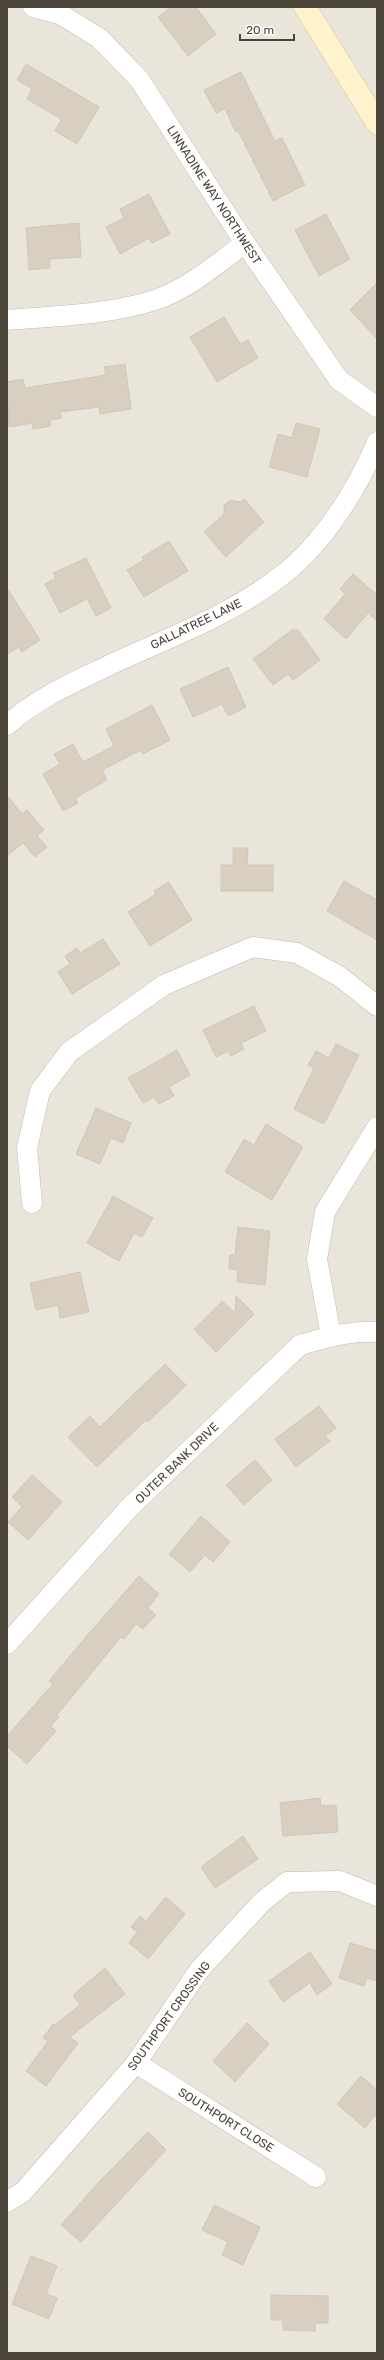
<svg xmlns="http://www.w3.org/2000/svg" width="384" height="2360" viewBox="0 0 384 2360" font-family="Rubik,sans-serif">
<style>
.residential{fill:#eae5da}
.building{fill:#d8cfc1;stroke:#d3c7b4}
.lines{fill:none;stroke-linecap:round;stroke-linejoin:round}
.street-casing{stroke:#c2bbae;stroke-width:21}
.secondary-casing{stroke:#d6c79b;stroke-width:23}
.street{stroke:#fff;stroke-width:20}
.secondary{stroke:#fff3cd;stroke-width:22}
.labels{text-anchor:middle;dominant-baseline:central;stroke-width:3.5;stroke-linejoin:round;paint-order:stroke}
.street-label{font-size:12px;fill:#4b4439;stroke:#fff}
</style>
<rect width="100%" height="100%" fill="#f6f3ec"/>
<rect class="residential" x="7" y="7" width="370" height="2346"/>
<g class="building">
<polygon points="171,7 196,7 216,34 188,56 158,17"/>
<polygon points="26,64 99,107 77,144 55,131 61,119 27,99 32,89 17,80"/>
<polygon points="241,72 275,141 282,138 305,185 273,201 238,131 236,132 225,109 216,113 204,90"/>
<polygon points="149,194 170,234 152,243 149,238 120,254 106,227 124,218 120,209"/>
<polygon points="326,214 350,259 319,276 295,230"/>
<polygon points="79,223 81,257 50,259 50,268 29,270 26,228"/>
<polygon points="377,283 377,339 350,310"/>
<polygon points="224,317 240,344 248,340 258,358 217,382 190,337"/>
<polygon points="125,364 131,409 100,414 99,407 60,412 61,418 50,420 51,426 33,429 32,423 9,427 7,382 23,379 25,388 106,375 104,367"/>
<polygon points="296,423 320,429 307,477 269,467 278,434 292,438"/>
<polygon points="244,499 264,522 226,557 204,532 224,514 224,505 230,500 241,502"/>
<polygon points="169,541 188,571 144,597 127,570 144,560 142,557"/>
<polygon points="86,558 111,608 96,616 87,599 60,613 45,584 56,578 53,573"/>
<polygon points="353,574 377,595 377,621 368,613 346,639 324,619 345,594 340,589"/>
<polygon points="7,588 40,640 22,652 19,647 7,654"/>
<polygon points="292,630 298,630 320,660 293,680 288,674 273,685 253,659"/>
<polygon points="228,667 246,707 228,716 222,704 193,717 180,689"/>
<polygon points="152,705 170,740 143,754 141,750 102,770 107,780 75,798 78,803 63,811 43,774 60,764 54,754 73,744 83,762 114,746 106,729"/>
<polygon points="7,795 22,814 27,810 44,830 37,836 47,847 35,857 23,843 7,856"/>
<polygon points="233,848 248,848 247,865 273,865 273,891 221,891 221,865 233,865"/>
<polygon points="344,881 377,900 377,940 327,911"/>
<polygon points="169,882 192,920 150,946 128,912 156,894 154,891"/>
<polygon points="103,939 120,964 72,994 58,972 70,964 65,956 77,948 80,953"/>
<polygon points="254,1006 266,1031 241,1043 244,1049 231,1056 228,1051 216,1057 203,1030"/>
<polygon points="336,1044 359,1055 324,1124 294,1109 314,1068 308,1065 316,1051 329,1058"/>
<polygon points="177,1050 190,1075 169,1087 174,1096 159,1104 154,1097 143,1103 128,1078"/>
<polygon points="96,1108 131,1123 123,1143 111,1138 100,1164 76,1154"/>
<polygon points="266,1124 303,1147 272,1200 225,1172 244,1139 254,1145"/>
<polygon points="113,1196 153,1218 142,1237 134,1233 119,1261 87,1243"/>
<polygon points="238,1227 270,1231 265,1285 237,1282 238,1270 229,1269 230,1255 235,1255"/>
<polygon points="80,1272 89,1312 60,1318 58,1305 36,1310 30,1283"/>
<polygon points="236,1296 254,1314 216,1352 194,1329 222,1301 235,1313"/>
<polygon points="165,1364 186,1385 148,1422 146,1420 97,1467 68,1437 90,1416 100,1427"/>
<polygon points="319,1406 336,1428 325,1436 330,1441 296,1467 275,1439"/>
<polygon points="255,1460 272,1480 244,1505 226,1485"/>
<polygon points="32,1475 62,1502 28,1540 8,1522 22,1507 12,1497"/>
<polygon points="201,1516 230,1542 213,1562 205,1555 190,1572 169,1554"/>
<polygon points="139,1576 159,1594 148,1608 156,1615 143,1629 136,1624 124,1639 121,1637 57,1715 59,1717 51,1726 56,1731 27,1764 7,1746 7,1736 53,1684 49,1681 85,1638"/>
<polygon points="320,1798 321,1806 336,1805 338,1832 283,1836 280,1803"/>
<polygon points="243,1836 258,1859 215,1888 201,1867"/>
<polygon points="166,1897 185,1914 148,1959 129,1943 137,1932 131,1927 140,1916 146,1921"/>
<polygon points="350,1943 377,1951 377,1981 367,1978 364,1986 339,1978"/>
<polygon points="310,1952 332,1984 317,1995 310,1983 283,2002 269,1981"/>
<polygon points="105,1968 125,1994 70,2037 78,2043 46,2086 26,2071 48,2041 43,2038 53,2024 55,2025 80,2005 73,1995"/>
<polygon points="247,2023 269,2044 235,2082 213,2061"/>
<polygon points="361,2076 377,2090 377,2113 365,2128 337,2104"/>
<polygon points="148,2132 166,2150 81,2242 61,2225 97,2184"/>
<polygon points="214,2205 260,2227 243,2265 222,2255 228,2242 202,2230"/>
<polygon points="31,2256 57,2266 46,2294 57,2298 49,2319 12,2304"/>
<polygon points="271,2295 328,2296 328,2323 315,2323 315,2331 283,2330 283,2320 271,2320"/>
</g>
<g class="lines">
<g class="street-casing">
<g id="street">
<polyline points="33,7 60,14 99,38 139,79 245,243 339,380 377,407"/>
<path d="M7,320C56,316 108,315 155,300C186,290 219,263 245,243"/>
<path d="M7,725C38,697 77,681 114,663C170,637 231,615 281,576C322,545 357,490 377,442"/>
<polyline points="32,1203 27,1148 40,1091 69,1052 164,985 253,947 297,953 339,976 377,1006"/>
<polyline points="331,1336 317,1259 325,1212 377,1127"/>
<path d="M7,1644L130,1507L300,1345C326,1338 350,1330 377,1332"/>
<polyline points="136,2063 316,2177"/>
<polyline points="7,2202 23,2192 136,2063 200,1969 262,1902 287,1882 340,1881 377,1896"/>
</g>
</g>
<g class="secondary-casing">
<polyline id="secondary" points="305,7 377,123"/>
</g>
<use href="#street" class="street"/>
<use href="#secondary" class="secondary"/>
</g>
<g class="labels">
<g class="street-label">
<text transform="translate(214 195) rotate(57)">LINNADINE WAY NORTHWEST</text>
<text transform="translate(196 624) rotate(-26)">GALLATREE LANE</text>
<text transform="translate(177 1463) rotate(-44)">OUTER BANK DRIVE</text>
<text transform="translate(169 2016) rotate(-54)">SOUTHPORT CROSSING</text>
<text transform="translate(226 2120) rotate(32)">SOUTHPORT CLOSE</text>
</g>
</g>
<rect width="384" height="2360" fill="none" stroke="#4b4439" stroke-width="16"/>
<path d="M240 34v6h54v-6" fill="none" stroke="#4b4439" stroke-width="2"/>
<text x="246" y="34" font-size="12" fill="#4b4439" stroke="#ffffff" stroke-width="3" paint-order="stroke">20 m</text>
</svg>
